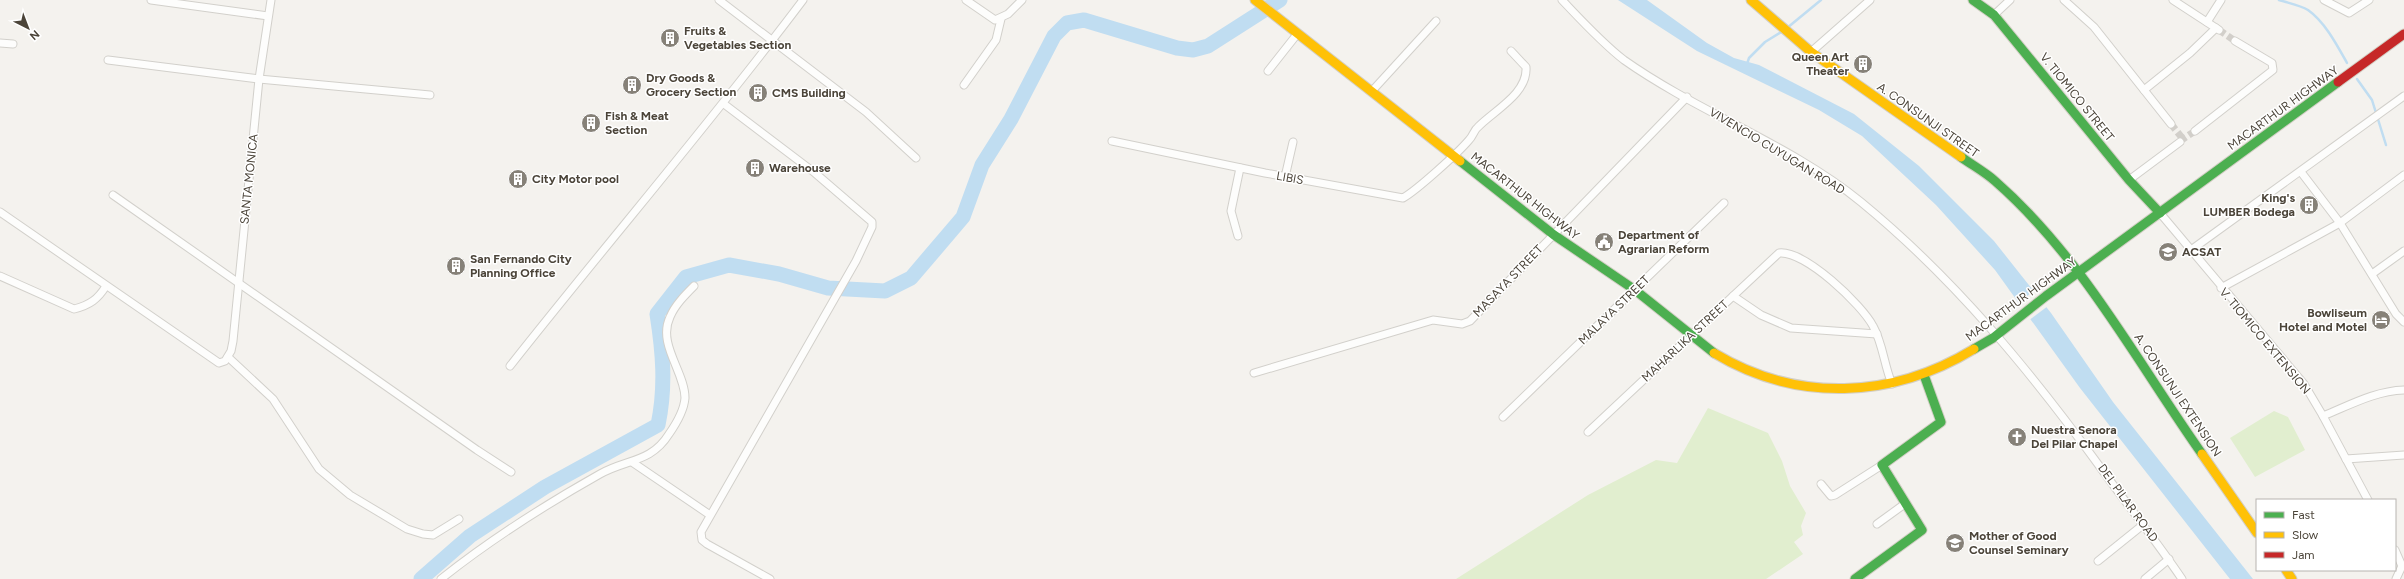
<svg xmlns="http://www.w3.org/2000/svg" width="2404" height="579" viewBox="0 0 2404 579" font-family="Figtree,sans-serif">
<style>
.green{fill:#e1eecf}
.water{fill:#c0ddf1}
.pier{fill:#f4f2ee}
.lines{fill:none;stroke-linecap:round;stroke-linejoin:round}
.stream{stroke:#c0ddf1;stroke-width:2.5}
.river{stroke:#c0ddf1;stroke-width:15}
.street-tunnel{stroke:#d2cfca;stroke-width:7;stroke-dasharray:7 3.5;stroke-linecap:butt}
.street-casing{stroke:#d2d0cb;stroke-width:9}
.fast-casing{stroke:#d3cfc5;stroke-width:11}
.slow-casing{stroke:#d3cfc5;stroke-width:11}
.jam-casing{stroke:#d3cfc5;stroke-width:11}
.street{stroke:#fdfdfc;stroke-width:7}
.fast{stroke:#4caf50;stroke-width:9}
.slow{stroke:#ffc107;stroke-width:9}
.jam{stroke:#c62828;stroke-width:9}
.labels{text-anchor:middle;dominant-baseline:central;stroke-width:3;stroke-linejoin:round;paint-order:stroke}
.poi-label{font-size:12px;font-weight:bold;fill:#4b4439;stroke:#fff;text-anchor:start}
.street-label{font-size:12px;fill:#4b4439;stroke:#fff}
</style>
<rect width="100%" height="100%" fill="#f4f2ee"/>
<g class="green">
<polygon points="1708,408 1768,433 1782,461 1790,486 1806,513 1801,526 1803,535 1794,542 1803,554 1766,579 1456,579 1588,495 1656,460 1677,463"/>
<polygon points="2274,411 2288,417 2305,450 2255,477 2230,438"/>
</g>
<polygon class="water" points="1618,0 1647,0 1707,43 1734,58 1759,65 1854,114 1919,166 1994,241 2051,313 2113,402 2253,579 2230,579 2080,388 1995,270 1936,205 1862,136 1819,110 1697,51"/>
<polygon class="pier" points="2035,290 2048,306 2028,321 2015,305"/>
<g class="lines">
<g class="stream">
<path d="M2279,0C2288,3 2300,5 2308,10C2325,22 2337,45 2347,63"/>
<polyline points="1787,28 1821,0"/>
<polyline points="1747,64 1749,58 1765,42 1783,31"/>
<polyline points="2357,79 2372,100 2386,145"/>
</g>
<path class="river" d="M421,579L470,536L545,487L658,425C666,387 663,352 657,314L686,277L729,265L779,274L828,288L885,291L911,278L963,217L982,165L1011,119L1054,36L1067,23L1084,20L1177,48L1193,50L1208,46L1280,0"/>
<g class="street-tunnel">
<polyline points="2219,30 2235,41"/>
<polyline points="2171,124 2183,139"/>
<polyline points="2180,141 2195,131"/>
</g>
<g class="street-casing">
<g id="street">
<polyline points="151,0 268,16"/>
<polyline points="719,0 866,112 916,158"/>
<polyline points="966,0 995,20 1008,14 1022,0"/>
<path d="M1562,0C1581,20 1602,43 1624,60C1699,113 1790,144 1861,202C1955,279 2032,373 2103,471C2129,507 2157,542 2182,579"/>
<polyline points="2064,0 2094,27 2171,124"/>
<polyline points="2173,0 2219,30"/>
<polyline points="2324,0 2349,13 2369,0"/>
<polyline points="1994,15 2010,0"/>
<polyline points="2207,22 2221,0"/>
<polyline points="0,43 13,44"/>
<polyline points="1811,52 1870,0"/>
<polyline points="108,60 259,79 430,95"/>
<polyline points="1268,71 1298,33"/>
<polyline points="964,85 996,40 1001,19"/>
<polyline points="2144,90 2190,53 2216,28"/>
<polyline points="1372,91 1436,21"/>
<polyline points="724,104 815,173 872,222 872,227 856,261 701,532 702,540 707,544 770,579"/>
<polyline points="2195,131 2273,70 2272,63 2235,41"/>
<path d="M1112,141L1265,173L1403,198C1417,190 1458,153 1469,140C1473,136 1474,130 1478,127C1493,111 1528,94 1526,67L1511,51"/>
<polyline points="2301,172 2340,223 2396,314 2404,322"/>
<polyline points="1285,177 1293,142"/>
<polyline points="2129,180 2180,142"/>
<path d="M113,195C234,280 356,364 477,450L511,472"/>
<polyline points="0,212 219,363 225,361 231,351 233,341 259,79 271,0"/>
<polyline points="2160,213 2304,384 2323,416 2368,500"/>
<polyline points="1238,236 1231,211 1240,168"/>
<polyline points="2191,250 2404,96"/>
<polyline points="2372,274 2404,251"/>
<path d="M0,276L74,309C90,305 98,299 106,286"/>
<polyline points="2221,288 2340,223 2404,175"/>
<polyline points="1733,296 1761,315 1791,328 1877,334"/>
<polyline points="228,357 273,399 319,469 350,495 407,529 423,534 433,535 459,519"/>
<path d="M510,366C607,243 709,125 803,0"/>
<polyline points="1254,373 1433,320 1462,324 1470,321 1687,97"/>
<path d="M2323,416C2350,405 2375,391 2404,390"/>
<polyline points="1503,417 1724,203"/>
<path d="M1588,432L1779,253C1805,250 1862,305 1873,326C1883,344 1884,365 1892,384"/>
<polyline points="2346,459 2404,455"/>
<polyline points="632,462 710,515"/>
<polyline points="1821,484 1831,496 1835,495 1882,465"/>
<polyline points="1877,524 1906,503"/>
<polyline points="2395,550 2402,566 2396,579"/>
<polyline points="2098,561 2144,524"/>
<path d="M441,579C490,540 545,505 600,474C626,459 651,463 669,434C676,424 684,411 685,398C685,372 657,344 670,317C675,305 685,295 694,286"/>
<polyline points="2145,579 2169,559"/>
</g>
</g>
<g class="fast-casing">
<g id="fast">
<polyline points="1973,0 1994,15 2129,180 2160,213"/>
<path d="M1961,157C1972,165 1985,172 1995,181C2082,257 2137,362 2202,454"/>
<polyline points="1460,161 1554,235 1635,290 1714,353"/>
<polyline points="1974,349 1993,338 2046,296 2338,82"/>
<polyline points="1855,579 1922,530 1882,465 1941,422 1924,375"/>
</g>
</g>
<g class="slow-casing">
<g id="slow">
<polyline points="1255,0 1460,161"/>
<polyline points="1751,0 1811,52 1961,157"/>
<path d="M1714,353C1797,403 1892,399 1974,349"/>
<polyline points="2202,454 2257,533"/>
<polyline points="2286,570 2292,579"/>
</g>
</g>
<g class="jam-casing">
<polyline id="jam" points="2338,82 2404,34"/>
</g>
<use href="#street" class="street"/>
<use href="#fast" class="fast"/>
<use href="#slow" class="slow"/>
<use href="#jam" class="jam"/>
</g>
<defs>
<g id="building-disc" transform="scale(1)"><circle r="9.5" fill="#868178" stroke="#fff"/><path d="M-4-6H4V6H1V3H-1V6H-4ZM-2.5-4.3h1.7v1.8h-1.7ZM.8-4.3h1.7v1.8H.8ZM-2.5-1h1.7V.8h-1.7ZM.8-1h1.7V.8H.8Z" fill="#fff"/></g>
<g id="civic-disc" transform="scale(1)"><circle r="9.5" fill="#868178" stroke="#fff"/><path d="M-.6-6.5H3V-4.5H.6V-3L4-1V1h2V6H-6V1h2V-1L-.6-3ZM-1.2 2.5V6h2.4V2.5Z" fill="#fff"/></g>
<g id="university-disc" transform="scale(1)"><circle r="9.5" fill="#868178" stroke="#fff"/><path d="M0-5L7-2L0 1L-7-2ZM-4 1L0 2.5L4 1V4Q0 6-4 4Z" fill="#fff"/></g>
<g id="hotel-disc" transform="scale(1)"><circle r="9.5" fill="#868178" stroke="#fff"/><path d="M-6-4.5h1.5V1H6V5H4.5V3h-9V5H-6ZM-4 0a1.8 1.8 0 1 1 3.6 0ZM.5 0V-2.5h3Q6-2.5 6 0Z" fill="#fff"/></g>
<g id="church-disc" transform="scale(1)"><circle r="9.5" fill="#868178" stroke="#fff"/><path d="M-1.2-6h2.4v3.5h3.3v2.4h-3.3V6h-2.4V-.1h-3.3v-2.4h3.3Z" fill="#fff"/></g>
</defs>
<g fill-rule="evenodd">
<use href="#building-disc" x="670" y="38"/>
<use href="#building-disc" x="1863" y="64"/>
<use href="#building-disc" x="632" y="85"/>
<use href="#building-disc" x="758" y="93"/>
<use href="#building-disc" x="591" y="123"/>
<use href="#building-disc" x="755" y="168"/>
<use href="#building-disc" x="518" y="179"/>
<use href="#building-disc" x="2309" y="205"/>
<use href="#civic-disc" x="1604" y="242"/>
<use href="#university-disc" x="2168" y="252"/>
<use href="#building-disc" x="456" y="266"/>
<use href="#hotel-disc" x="2381" y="320"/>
<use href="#church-disc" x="2017" y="437"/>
<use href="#university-disc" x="1955" y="543"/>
</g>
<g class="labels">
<g class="poi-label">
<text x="684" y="31">Fruits &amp;<tspan x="684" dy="14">Vegetables Section</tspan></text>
<text x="1849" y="57" text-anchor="end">Queen Art<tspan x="1849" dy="14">Theater</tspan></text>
<text x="646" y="78">Dry Goods &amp;<tspan x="646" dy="14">Grocery Section</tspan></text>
<text x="772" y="93">CMS Building</text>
<text x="605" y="116">Fish &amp; Meat<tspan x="605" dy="14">Section</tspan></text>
<text x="769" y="168">Warehouse</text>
<text x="532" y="179">City Motor pool</text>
<text x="2295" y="198" text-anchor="end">King's<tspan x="2295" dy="14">LUMBER Bodega</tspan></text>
<text x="1618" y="235">Department of<tspan x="1618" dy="14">Agrarian Reform</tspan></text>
<text x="2182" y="252">ACSAT</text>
<text x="470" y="259">San Fernando City<tspan x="470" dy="14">Planning Office</tspan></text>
<text x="2367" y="313" text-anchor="end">Bowliseum<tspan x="2367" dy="14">Hotel and Motel</tspan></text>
<text x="2031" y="430">Nuestra Senora<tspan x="2031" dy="14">Del Pilar Chapel</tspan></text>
<text x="1969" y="536">Mother of Good<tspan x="1969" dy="14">Counsel Seminary</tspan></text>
</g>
<g class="street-label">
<text transform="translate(2077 97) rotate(51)">V. TIOMICO STREET</text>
<text transform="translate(2283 108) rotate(-36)">MACARTHUR HIGHWAY</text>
<text transform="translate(1928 120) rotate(35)">A. CONSUNJI STREET</text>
<text transform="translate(1777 151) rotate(31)">VIVENCIO CUYUGAN ROAD</text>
<text transform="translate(1290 178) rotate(10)">LIBIS</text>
<text transform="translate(249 179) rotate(-84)">SANTA MONICA</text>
<text transform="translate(1525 196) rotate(38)">MACARTHUR HIGHWAY</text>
<text transform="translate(1508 281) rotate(-46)">MASAYA STREET</text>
<text transform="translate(2021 299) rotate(-36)">MACARTHUR HIGHWAY</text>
<text transform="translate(1614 310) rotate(-44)">MALAYA STREET</text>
<text transform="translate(1685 341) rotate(-43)">MAHARLIKA STREET</text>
<text transform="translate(2265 341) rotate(50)">V. TIOMICO EXTENSION</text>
<text transform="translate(2178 395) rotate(56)">A. CONSUNJI EXTENSION</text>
<text transform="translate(2128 503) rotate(54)">DEL PILAR ROAD</text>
</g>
</g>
<rect x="2256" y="499" width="140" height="72" fill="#ffffff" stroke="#b7b4b0"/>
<rect x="2264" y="512" width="20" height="6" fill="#4caf50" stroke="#b7b4b0"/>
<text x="2292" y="519" font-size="12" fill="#4b4439">Fast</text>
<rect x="2264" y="532" width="20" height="6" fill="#ffc107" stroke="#b7b4b0"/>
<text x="2292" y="539" font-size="12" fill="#4b4439">Slow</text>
<rect x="2264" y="552" width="20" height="6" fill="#c62828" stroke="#b7b4b0"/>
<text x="2292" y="559" font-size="12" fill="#4b4439">Jam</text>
<g transform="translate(28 28) rotate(138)" stroke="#ffffff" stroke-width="3" paint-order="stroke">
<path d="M0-3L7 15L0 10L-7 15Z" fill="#4b4439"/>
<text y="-6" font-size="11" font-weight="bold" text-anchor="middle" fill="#4b4439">N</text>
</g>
</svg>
